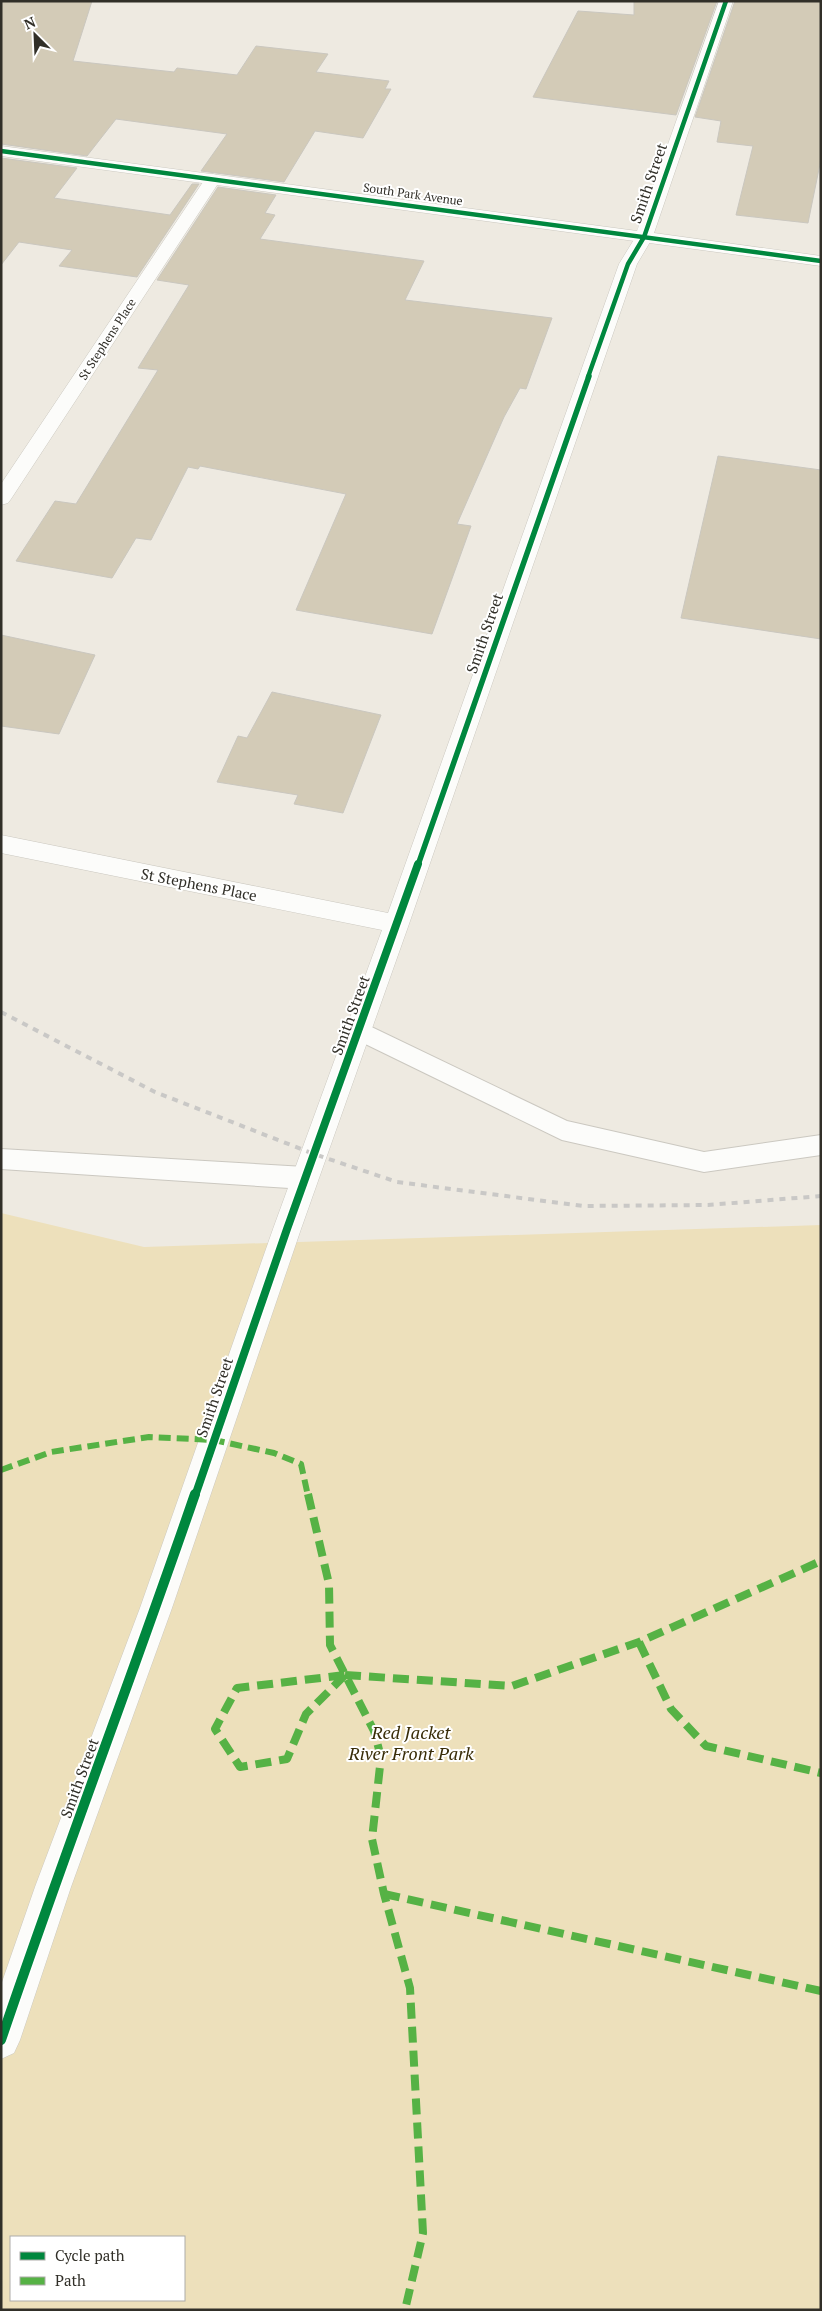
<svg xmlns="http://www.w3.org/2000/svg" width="822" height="2311" viewBox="0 0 822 2311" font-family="'PT Serif',serif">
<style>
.green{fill:#ede0bb;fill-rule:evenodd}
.building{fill:#d3cbb7;stroke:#cac7bf}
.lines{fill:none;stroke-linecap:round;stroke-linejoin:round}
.service-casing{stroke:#cbc8c0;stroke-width:2}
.minor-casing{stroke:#cbc8c0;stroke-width:1}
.tertiary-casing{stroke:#cbc8c0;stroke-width:1}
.service{fill:#fcfcfa;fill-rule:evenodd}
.minor{fill:#fcfcfa;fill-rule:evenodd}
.tertiary{fill:#fcfcfa;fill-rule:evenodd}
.rail{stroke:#c9c8c6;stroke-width:4;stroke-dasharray:6 6;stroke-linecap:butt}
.quiet-far1{stroke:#56b245;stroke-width:6;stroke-dasharray:12 6;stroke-linecap:butt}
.quiet{stroke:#56b245;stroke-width:8;stroke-dasharray:16 8;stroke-linecap:butt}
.cycleway-far3-casing{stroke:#fff;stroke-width:6}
.cycleway-far2-casing{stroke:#fff;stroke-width:8}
.cycleway-far1-casing{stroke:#fff;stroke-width:11}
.cycleway-casing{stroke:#fff;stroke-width:13}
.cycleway-far3{stroke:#00873e;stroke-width:4.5}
.cycleway-far2{stroke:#00873e;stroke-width:5.5}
.cycleway-far1{stroke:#00873e;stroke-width:8}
.cycleway{stroke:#00873e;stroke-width:10}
.labels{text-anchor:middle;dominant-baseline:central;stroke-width:4;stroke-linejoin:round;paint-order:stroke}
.far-street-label{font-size:12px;fill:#312f28;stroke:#fff}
.street-label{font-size:15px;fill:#312f28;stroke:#fff}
.near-park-label{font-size:18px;font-style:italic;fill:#392d08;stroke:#fff}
</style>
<rect width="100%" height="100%" fill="#eeeae1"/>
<path class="green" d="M1,1213L144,1247L821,1225V2310H1ZM11,2237H184V2300H11Z"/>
<g class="building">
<polygon points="1,1 92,1 73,61 174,72 177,68 237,75 256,46 328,54 316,72 389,81 385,89 391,89 363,138 315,131 284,182 201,171 227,134 116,119 87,156 1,144"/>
<polygon points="634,1 717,1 676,115 533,97 578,11 634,15"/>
<polygon points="735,1 821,1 821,159 808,223 736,215 753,146 717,142 721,121 695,117"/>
<polygon points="1,158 77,168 54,198 170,215 192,184 199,184 137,277 59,266 72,250 19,242 1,265"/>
<polygon points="218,187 276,195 265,213 275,215 260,239 424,261 405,300 552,318 526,389 520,388 504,417 457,524 471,526 432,634 296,610 346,494 200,466 198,469 188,467 151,540 136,538 112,578 16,561 55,501 76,504 158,370 138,368 189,285 157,280"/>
<polygon points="718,456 821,470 821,639 681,618"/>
<polygon points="1,635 95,655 59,734 1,726"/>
<polygon points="272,692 381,715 343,813 294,804 298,795 217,782 238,736 247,738"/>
</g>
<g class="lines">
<g class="service-casing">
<g id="service">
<polygon points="359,1021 567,1121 704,1152 821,1135 821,1155 704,1172 562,1140 351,1037 347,1030 351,1023"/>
<polygon points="1,1149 305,1167 314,1171 318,1178 314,1185 305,1189 1,1169"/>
</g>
</g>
<g class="minor-casing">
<g id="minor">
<polygon points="213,174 219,176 221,179 11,499 8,503 1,505 1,484 205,179 207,176"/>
<polygon points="644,232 650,233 653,237 637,264 409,924 301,1229 172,1608 71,1887 20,2040 14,2053 1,2059 1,1985 35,1887 140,1608 273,1229 382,930 1,853 1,835 388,913 619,264 638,233"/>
</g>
</g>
<g class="tertiary-casing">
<polygon id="tertiary" points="719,1 733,1 654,233 821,256 821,266 1,156 1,146 637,231"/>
</g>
<use href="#service" class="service"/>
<use href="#minor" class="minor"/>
<use href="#tertiary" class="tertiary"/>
<polyline class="rail" points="1,1012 155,1092 314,1154 397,1182 583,1206 708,1205 821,1196"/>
<polyline class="quiet-far1" points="1,1470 51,1452 149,1437 214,1440 274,1453 301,1464 308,1496"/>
<g class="quiet">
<polyline points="308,1494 329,1584 330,1645 374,1731 381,1757 372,1839 384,1894 410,1988 423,2233 405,2310"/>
<polyline points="639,1642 671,1709 706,1746 821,1773"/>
<polyline points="345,1675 512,1686 639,1642 821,1561"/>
<polygon points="345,1675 306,1714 287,1759 240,1767 215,1729 237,1688"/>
<polyline points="384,1894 821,1991"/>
</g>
<g class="cycleway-far3-casing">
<g id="cycleway-far3">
<polyline points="1,151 821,261"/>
<polyline points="588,377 628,264 644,237 726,1"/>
</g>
</g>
<g class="cycleway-far2-casing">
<polyline id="cycleway-far2" points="418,865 589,376"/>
</g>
<g class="cycleway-far1-casing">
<polyline id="cycleway-far1" points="195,1496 287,1229 418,864"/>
</g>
<g class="cycleway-casing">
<path id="cycleway" d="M1,2040C63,1857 132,1677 195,1494"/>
</g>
<use href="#cycleway-far3" class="cycleway-far3"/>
<use href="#cycleway-far2" class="cycleway-far2"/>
<use href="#cycleway-far1" class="cycleway-far1"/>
<use href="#cycleway" class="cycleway"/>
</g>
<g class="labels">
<g class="far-street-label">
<text transform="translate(413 194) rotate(8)">South Park Avenue</text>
<text transform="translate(107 339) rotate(-57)">St Stephens Place</text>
</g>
<g class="street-label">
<text transform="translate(648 183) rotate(-71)">Smith Street</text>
<text transform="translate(484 633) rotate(-71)">Smith Street</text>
<text transform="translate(199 884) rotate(11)">St Stephens Place</text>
<text transform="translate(350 1015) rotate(-70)">Smith Street</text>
<text transform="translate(214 1397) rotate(-71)">Smith Street</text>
<text transform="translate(79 1778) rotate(-70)">Smith Street</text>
</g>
<g class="near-park-label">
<text x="411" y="1732">Red Jacket<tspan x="411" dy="21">River Front Park</tspan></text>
</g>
</g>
<rect width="822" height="2311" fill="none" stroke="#312f28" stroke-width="5"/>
<rect x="10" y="2236" width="175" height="65" fill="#ffffff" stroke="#adaca9"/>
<rect x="20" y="2252" width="25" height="8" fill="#00873e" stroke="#adaca9"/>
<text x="55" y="2261" font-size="15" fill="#312f28">Cycle path</text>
<rect x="20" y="2277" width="25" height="8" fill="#56b245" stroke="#adaca9"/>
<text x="55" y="2286" font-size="15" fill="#312f28">Path</text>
<g transform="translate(35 35) rotate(336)" stroke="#ffffff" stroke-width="4" paint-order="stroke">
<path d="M0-4L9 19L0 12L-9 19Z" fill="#312f28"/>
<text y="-8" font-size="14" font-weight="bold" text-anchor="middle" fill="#312f28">N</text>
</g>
</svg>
